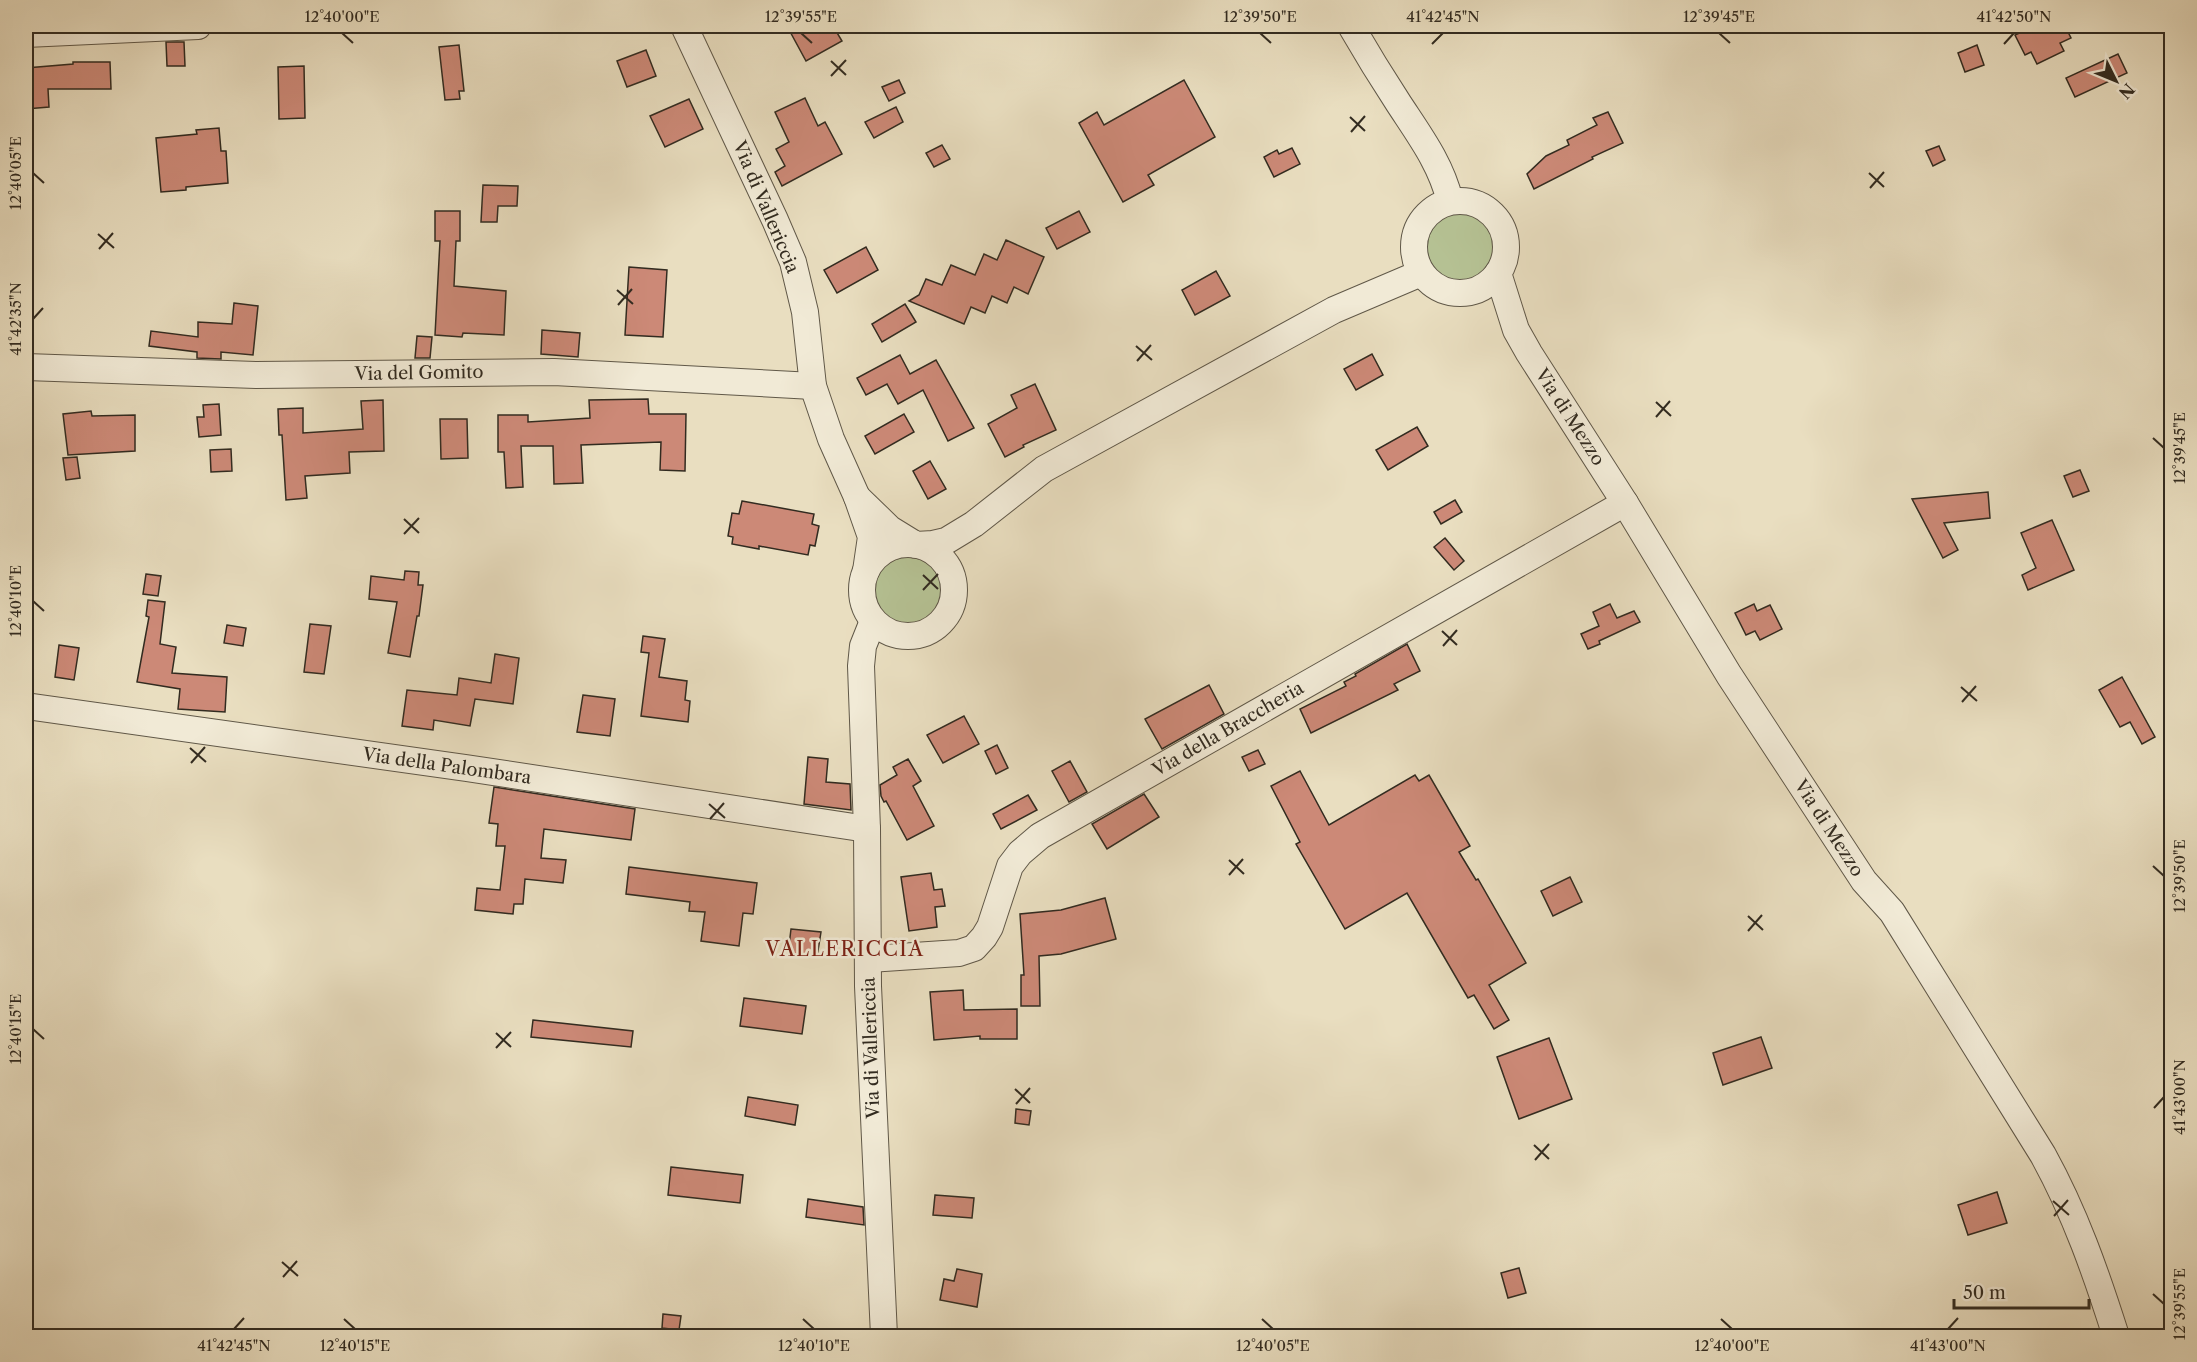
<svg xmlns="http://www.w3.org/2000/svg" width="2197" height="1362" viewBox="0 0 2197 1362" font-family="'Libre Caslon Text',serif">
<style>
.green{fill:#b5c193;stroke:#74765a;stroke-width:1.5}
.building{fill:#cc8977;stroke:#322b20;stroke-width:1.5}
.lines{fill:none;stroke-linecap:round;stroke-linejoin:round}
.minor-casing{stroke:#605848;stroke-width:28}
.minor{stroke:#f1ead6;stroke-width:26}
.ticks{fill:none;stroke:#322b20;stroke-width:2}
.labels{text-anchor:middle;dominant-baseline:central;stroke-width:5;stroke-linejoin:round;paint-order:stroke}
.street-label{font-size:18px;fill:#322b20;stroke:#f1ead6}
.neighbourhood-label{font-size:20px;letter-spacing:1.5px;fill:#7a1f14;stroke:#f1ead6}
.neatline{fill:none;stroke:#322b20;stroke-width:2}
.ticks-label{font-size:15px;text-anchor:middle;fill:#322b20}
</style>
<rect width="100%" height="100%" fill="#e9dec0"/>
<filter id="stains"><feTurbulence type="fractalNoise" baseFrequency=".00333" numOctaves="4"/><feColorMatrix values="0 0 0 0 .2 0 0 0 0 .09 0 0 0 0 .02 0 0 0 .5 -.17"/></filter>
<radialGradient id="worn" r=".72"><stop offset=".6" stop-color="#630" stop-opacity="0"/><stop offset="1" stop-color="#630" stop-opacity=".3"/></radialGradient>
<g class="green">
<circle cx="1461" cy="247" r="34"/>
<circle cx="908" cy="591" r="34"/>
</g>
<g class="building">
<polygon points="787,26 833,26 842,41 806,61"/>
<polygon points="2035,26 2065,26 2071,38 2060,43 2064,51 2037,64 2031,52 2025,55 2015,35"/>
<polygon points="166,42 184,42 185,66 167,66"/>
<polygon points="459,45 464,91 459,91 460,99 445,100 439,47"/>
<polygon points="1977,45 1984,65 1965,72 1958,53"/>
<polygon points="646,50 656,76 627,87 617,61"/>
<polygon points="2118,54 2127,73 2075,97 2066,78"/>
<polygon points="73,62 110,62 111,89 48,89 49,107 26,109 26,68 73,64"/>
<polygon points="304,66 305,118 279,119 278,67"/>
<polygon points="899,80 905,93 889,101 882,87"/>
<polygon points="1184,80 1215,137 1148,175 1154,185 1123,202 1079,123 1097,112 1104,125"/>
<polygon points="805,98 818,126 825,122 842,154 782,186 775,172 785,166 776,149 789,142 775,112"/>
<polygon points="689,99 703,129 665,147 650,116"/>
<polygon points="896,107 903,122 874,138 865,122"/>
<polygon points="1608,112 1623,143 1592,157 1593,159 1534,189 1527,174 1546,156 1569,145 1567,140 1597,125 1593,118"/>
<polygon points="219,128 221,151 226,151 228,183 186,187 186,190 161,192 156,138 197,134 196,130"/>
<polygon points="942,145 950,159 934,167 926,153"/>
<polygon points="1939,146 1945,160 1933,166 1926,151"/>
<polygon points="1292,148 1300,164 1274,177 1264,157 1277,150 1279,154"/>
<polygon points="483,185 518,186 517,206 498,206 497,222 481,222"/>
<polygon points="435,211 460,211 460,241 456,241 454,286 506,291 504,335 463,333 462,337 435,335 440,241 435,241"/>
<polygon points="1079,211 1090,232 1057,249 1046,228"/>
<polygon points="1006,240 1044,257 1028,294 1014,287 1007,303 992,296 985,313 971,307 964,324 909,301 919,295 926,279 942,285 951,265 975,275 984,254 997,260"/>
<polygon points="866,247 878,270 837,293 824,270"/>
<polygon points="629,267 667,270 663,337 625,335"/>
<polygon points="1216,271 1230,296 1195,315 1182,290"/>
<polygon points="234,303 258,306 253,355 221,352 221,359 197,358 197,352 149,346 151,331 198,337 198,322 232,324"/>
<polygon points="905,304 916,322 882,342 872,324"/>
<polygon points="542,330 580,333 578,357 541,354"/>
<polygon points="417,336 432,337 430,358 415,358"/>
<polygon points="1372,354 1383,375 1356,390 1344,369"/>
<polygon points="900,355 910,374 936,360 974,428 948,441 923,390 898,404 887,384 866,395 857,378"/>
<polygon points="1035,384 1056,430 1023,445 1024,447 1005,457 988,424 1017,408 1011,395"/>
<polygon points="648,399 649,414 686,414 685,471 660,470 661,442 581,445 583,483 554,484 553,446 521,446 523,487 506,488 504,452 498,452 498,415 528,415 528,422 590,418 589,400"/>
<polygon points="383,400 384,451 349,452 350,473 305,476 307,498 286,500 282,435 279,435 278,409 303,408 303,433 363,429 361,401"/>
<polygon points="219,404 221,435 199,437 197,417 204,417 203,405"/>
<polygon points="91,411 92,416 135,415 135,451 68,455 63,414"/>
<polygon points="904,414 914,432 875,454 865,436"/>
<polygon points="440,419 467,419 468,458 441,459"/>
<polygon points="1417,427 1428,446 1388,470 1376,450"/>
<polygon points="231,449 232,471 211,472 210,450"/>
<polygon points="77,457 80,478 66,480 63,458"/>
<polygon points="930,461 946,489 928,499 913,471"/>
<polygon points="2080,470 2089,491 2073,497 2064,476"/>
<polygon points="1988,492 1990,518 1944,523 1958,550 1943,558 1912,499"/>
<polygon points="1455,500 1462,512 1441,524 1434,512"/>
<polygon points="742,501 814,514 812,524 819,526 815,546 810,545 808,555 759,546 759,549 732,544 733,537 728,536 732,513 739,514"/>
<polygon points="2052,520 2074,570 2028,590 2022,575 2036,568 2021,533"/>
<polygon points="1445,538 1464,561 1454,570 1434,547"/>
<polygon points="405,571 419,572 418,585 423,585 419,616 417,616 410,657 388,653 397,602 369,599 371,576 404,580"/>
<polygon points="146,574 161,576 158,596 143,594"/>
<polygon points="148,600 165,602 160,644 176,647 172,673 227,677 225,712 178,709 180,689 137,682 149,617 146,616"/>
<polygon points="1610,604 1617,618 1634,611 1640,622 1599,641 1600,644 1588,649 1581,634 1599,626 1593,612"/>
<polygon points="1754,604 1757,611 1770,605 1782,629 1760,640 1755,631 1746,635 1735,613"/>
<polygon points="310,624 331,626 324,674 304,672"/>
<polygon points="227,625 246,628 243,646 224,643"/>
<polygon points="643,636 665,639 659,677 687,681 685,700 690,701 688,722 641,716 649,653 641,652"/>
<polygon points="1407,644 1420,671 1394,684 1398,690 1311,733 1300,709 1346,686 1344,682 1356,676 1355,674"/>
<polygon points="59,645 79,648 74,680 55,677"/>
<polygon points="495,654 519,658 513,704 475,699 470,726 434,720 433,730 402,726 407,690 457,695 459,678 491,683"/>
<polygon points="2122,677 2155,737 2142,744 2130,722 2120,727 2099,690"/>
<polygon points="1209,685 1224,714 1162,749 1145,719"/>
<polygon points="583,695 615,699 610,736 577,732"/>
<polygon points="964,716 979,744 943,763 927,735"/>
<polygon points="997,745 1008,768 996,774 985,751"/>
<polygon points="1258,750 1265,764 1249,771 1242,757"/>
<polygon points="808,757 828,759 826,782 850,784 851,810 804,804"/>
<polygon points="908,759 921,781 913,786 934,826 907,840 886,801 884,802 881,796 880,785 897,775 893,767"/>
<polygon points="1070,761 1087,792 1069,802 1052,771"/>
<polygon points="1300,771 1329,825 1415,775 1419,781 1429,775 1470,846 1459,852 1476,880 1478,879 1526,963 1489,985 1509,1020 1494,1029 1474,995 1468,998 1407,893 1345,929 1296,844 1300,842 1271,786"/>
<polygon points="494,787 635,809 631,840 544,829 541,858 566,860 563,883 525,879 523,904 514,904 513,914 475,910 477,888 500,890 505,846 496,846 498,824 489,823"/>
<polygon points="1144,794 1159,817 1107,849 1092,824"/>
<polygon points="1028,795 1037,810 1001,829 993,814"/>
<polygon points="629,867 757,883 753,914 743,913 739,946 701,941 705,912 689,911 690,902 626,894"/>
<polygon points="931,873 934,890 942,889 945,906 935,907 937,927 909,931 901,877"/>
<polygon points="1570,877 1582,902 1553,916 1541,891"/>
<polygon points="1105,898 1116,939 1061,954 1039,956 1040,1006 1021,1006 1021,975 1024,975 1020,914 1061,910"/>
<polygon points="791,929 821,932 817,957 788,954"/>
<polygon points="963,990 964,1010 1017,1009 1017,1039 980,1039 980,1036 934,1040 930,992"/>
<polygon points="744,998 806,1006 802,1034 740,1026"/>
<polygon points="533,1020 633,1031 631,1047 531,1037"/>
<polygon points="1761,1037 1772,1068 1723,1085 1713,1053"/>
<polygon points="1549,1038 1572,1099 1519,1119 1497,1057"/>
<polygon points="748,1097 798,1105 795,1125 745,1116"/>
<polygon points="1016,1109 1031,1111 1029,1125 1015,1123"/>
<polygon points="671,1167 743,1175 740,1203 668,1195"/>
<polygon points="1997,1192 2007,1223 1968,1235 1958,1205"/>
<polygon points="935,1195 974,1198 972,1218 933,1215"/>
<polygon points="808,1199 863,1207 864,1225 806,1217"/>
<polygon points="1519,1268 1526,1293 1508,1298 1501,1273"/>
<polygon points="957,1269 982,1274 977,1307 940,1300 944,1279 954,1281"/>
<polygon points="663,1314 681,1316 679,1330 662,1328"/>
</g>
<g class="lines">
<g class="minor-casing">
<g id="minor">
<polyline points="684,26 775,220 793,262 805,312 813,386 831,439 857,497 871,537 866,571"/>
<path d="M1351,26C1366,52 1382,78 1399,104C1420,136 1441,164 1450,201"/>
<polyline points="26,34 198,26"/>
<circle cx="1460" cy="247" r="46"/>
<path d="M1498,273L1516,330L1529,353L1625,503L1729,675L1864,881L1892,912L2043,1155C2075,1213 2096,1273 2116,1336"/>
<polyline points="26,367 256,375 554,372 813,386"/>
<polyline points="857,497 890,529 916,545 933,544 946,541 974,524 1044,469 1334,310 1421,273"/>
<circle cx="908" cy="590" r="46"/>
<polyline points="873,621 863,646 861,666 867,829 868,986 884,1336"/>
<polyline points="26,706 466,768 867,829"/>
<polyline points="869,959 959,953 974,948 984,937 990,927 1010,866 1020,853 1040,836 1625,503"/>
</g>
</g>
<use href="#minor" class="minor"/>
</g>
<path class="ticks" d="M342,33L353,43M801,33L812,43M1260,33L1271,43M1719,33L1730,43M1432,44L1443,33M2004,44L2014,33M831,61L846,75M831,76L846,60M1350,117L1365,131M1351,132L1365,116M33,173L44,183M1869,173L1884,187M1870,188L1884,172M98,234L114,248M99,249L113,233M617,290L633,304M618,305L632,289M33,319L43,308M1136,346L1152,360M1137,361L1151,345M1656,402L1671,416M1656,417L1670,401M2153,438L2164,448M404,519L419,533M404,534L419,518M923,575L938,589M923,590L938,574M33,601L44,611M1442,631L1457,645M1443,646L1457,630M1961,687L1977,701M1962,702L1976,686M190,748L206,762M191,763L205,747M709,804L725,818M710,819L724,803M1229,860L1244,874M2153,866L2164,876M1229,875L1243,859M1748,916L1763,930M1748,931L1762,915M33,1029L44,1039M496,1033L511,1047M496,1048L511,1032M1015,1089L1030,1103M1016,1104L1030,1088M2154,1108L2164,1097M1534,1145L1549,1159M1535,1160L1549,1144M2053,1201L2069,1215M2054,1216L2068,1200M282,1262L298,1276M283,1277L297,1261M2153,1294L2164,1304M344,1319L355,1329M803,1319L814,1329M1262,1319L1273,1329M1721,1319L1732,1329M234,1329L244,1318M1948,1329L1958,1318"/>
<g class="labels">
<g class="street-label">
<text transform="translate(766 207) rotate(67)">Via di Vallericcia</text>
<text transform="translate(419 373) rotate(-1)">Via del Gomito</text>
<text transform="translate(1570 417) rotate(57)">Via di Mezzo</text>
<text transform="translate(1228 729) rotate(-30)">Via della Braccheria</text>
<text transform="translate(447 766) rotate(8)">Via della Palombara</text>
<text transform="translate(1829 828) rotate(57)">Via di Mezzo</text>
<text transform="translate(871 1048) rotate(-92)">Via di Vallericcia</text>
</g>
<g class="neighbourhood-label">
<text x="845" y="949">VALLERICCIA</text>
</g>
</g>
<rect width="2197" height="1362" fill="none" stroke="#e9dec0" stroke-width="66"/>
<g transform="translate(2116 81) rotate(133)" stroke="#f1ead6" stroke-width="4.5" paint-order="stroke">
<path d="M0-4.5L10 22L0 15L-10 22Z" fill="#322b20"/>
<text y="-9" font-size="16" font-weight="bold" text-anchor="middle" fill="#322b20">N</text>
</g>
<path d="M1954 1299v9h135v-9" fill="none" stroke="#322b20" stroke-width="3"/>
<text x="1963" y="1299" font-size="18" fill="#322b20" stroke="#f1ead6" stroke-width="4.5" paint-order="stroke">50 m</text>
<rect x="33" y="33" width="2131" height="1296" class="neatline"/>
<g class="ticks-label">
<text x="342" y="22">12°40'00"E</text>
<text x="801" y="22">12°39'55"E</text>
<text x="1260" y="22">12°39'50"E</text>
<text x="1443" y="22">41°42'45"N</text>
<text x="1719" y="22">12°39'45"E</text>
<text x="2014" y="22">41°42'50"N</text>
<text transform="translate(16 173) rotate(-90)" y="5">12°40'05"E</text>
<text transform="translate(16 319) rotate(-90)" y="5">41°42'35"N</text>
<text transform="translate(2180 448) rotate(-90)" y="5">12°39'45"E</text>
<text transform="translate(16 601) rotate(-90)" y="5">12°40'10"E</text>
<text transform="translate(2180 876) rotate(-90)" y="5">12°39'50"E</text>
<text transform="translate(16 1029) rotate(-90)" y="5">12°40'15"E</text>
<text transform="translate(2180 1097) rotate(-90)" y="5">41°43'00"N</text>
<text transform="translate(2180 1304) rotate(-90)" y="5">12°39'55"E</text>
<text x="234" y="1351">41°42'45"N</text>
<text x="355" y="1351">12°40'15"E</text>
<text x="814" y="1351">12°40'10"E</text>
<text x="1273" y="1351">12°40'05"E</text>
<text x="1732" y="1351">12°40'00"E</text>
<text x="1948" y="1351">41°43'00"N</text>
</g>
<rect width="100%" height="100%" filter="url(#stains)"/>
<rect width="100%" height="100%" fill="url(#worn)"/>
</svg>
